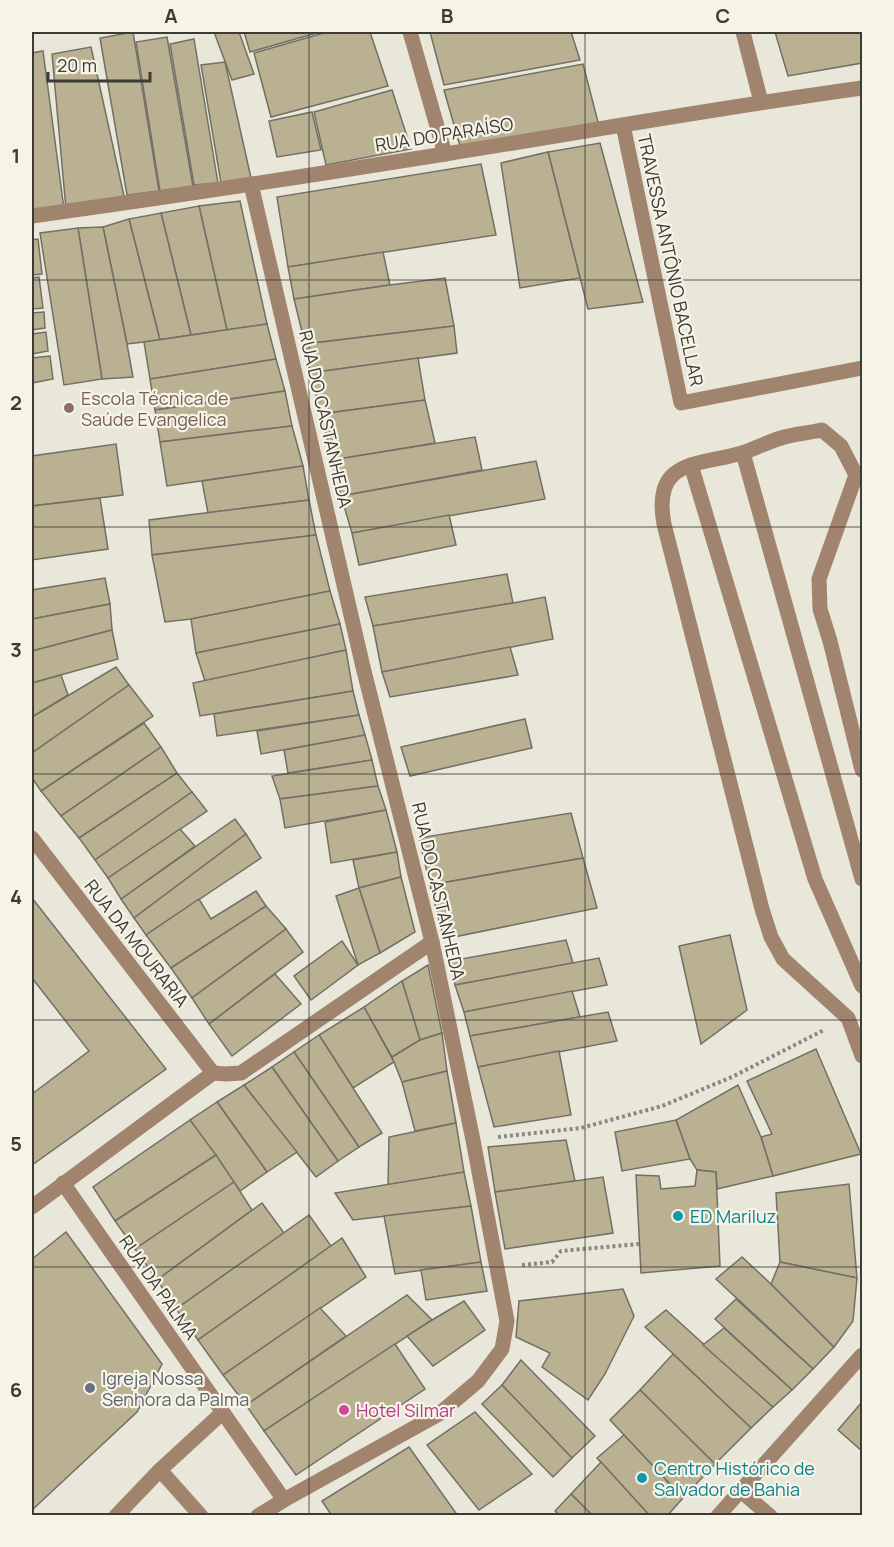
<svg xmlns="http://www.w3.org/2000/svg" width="894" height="1547" viewBox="0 0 894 1547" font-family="Manrope,sans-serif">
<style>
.building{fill:#bab192;stroke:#726f65;stroke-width:1.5}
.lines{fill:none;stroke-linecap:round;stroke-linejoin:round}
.path{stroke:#8a8880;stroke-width:4;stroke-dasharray:3 3;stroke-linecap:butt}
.minor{stroke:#a1846e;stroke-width:15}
.grid{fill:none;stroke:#3c3b36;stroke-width:1.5;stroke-opacity:0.55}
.education-dot{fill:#8d6e63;stroke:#f6f3e7;stroke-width:2}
.culture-dot{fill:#0f9aa8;stroke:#f6f3e7;stroke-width:2}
.worship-dot{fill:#6b7280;stroke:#f6f3e7;stroke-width:2}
.hotel-dot{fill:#d1479c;stroke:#f6f3e7;stroke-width:2}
.labels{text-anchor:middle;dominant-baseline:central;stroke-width:4.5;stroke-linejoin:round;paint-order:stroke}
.street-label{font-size:18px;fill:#3c3b36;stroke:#f6f3e7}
.education-label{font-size:18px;fill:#785e54;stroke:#f6f3e7;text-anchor:start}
.culture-label{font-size:18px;fill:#0d838f;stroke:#f6f3e7;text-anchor:start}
.worship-label{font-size:18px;fill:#5b616d;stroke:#f6f3e7;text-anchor:start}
.hotel-label{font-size:18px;fill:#b23c85;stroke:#f6f3e7;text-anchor:start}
.neatline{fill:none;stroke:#3c3b36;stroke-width:2}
.grid-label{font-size:20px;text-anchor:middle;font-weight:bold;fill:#3c3b36}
</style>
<rect width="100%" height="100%" fill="#e9e6da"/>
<g class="building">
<polygon points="133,32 159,191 127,195 100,38"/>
<polygon points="214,32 239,32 254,74 232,80"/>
<polygon points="244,32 320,32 250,52"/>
<polygon points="327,32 370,32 388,86 271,117 254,53"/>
<polygon points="430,32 571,32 580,60 444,85"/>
<polygon points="775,32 862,32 862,63 788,76"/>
<polygon points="167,37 193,186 160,191 136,42"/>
<polygon points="194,39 218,183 194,185 170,44"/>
<polygon points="91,47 124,196 66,209 52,54"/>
<polygon points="43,51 64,209 32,214 32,53"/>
<polygon points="225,62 251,178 221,183 201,65"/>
<polygon points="583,64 599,126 460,146 444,90"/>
<polygon points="392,90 411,149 326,165 314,112"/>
<polygon points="312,112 321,150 277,157 269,121"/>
<polygon points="600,143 643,302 588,309 548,152"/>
<polygon points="548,152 580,278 520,288 501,163"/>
<polygon points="481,164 496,235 288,267 277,197"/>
<polygon points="240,201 267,324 227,330 199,206"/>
<polygon points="199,206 227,330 191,335 161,213"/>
<polygon points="161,213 191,335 160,340 129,219"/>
<polygon points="129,219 160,340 127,344 103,227"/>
<polygon points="103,227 127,344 133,377 102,379 78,228"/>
<polygon points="78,228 102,379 64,385 40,233"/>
<polygon points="38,239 42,274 32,275 32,240"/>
<polygon points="383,252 390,285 294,299 288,267"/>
<polygon points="39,277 43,308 32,309 32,278"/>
<polygon points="445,278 454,326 305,344 294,299 390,285"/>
<polygon points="44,312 45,328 32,330 32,313"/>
<polygon points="267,324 276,359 150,379 144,342"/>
<polygon points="454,326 457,353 310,373 305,344"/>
<polygon points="46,332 48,351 32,354 32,334"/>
<polygon points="50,356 53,379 32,383 32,358"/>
<polygon points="418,358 425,400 321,414 310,373"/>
<polygon points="276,359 285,391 155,410 150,379"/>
<polygon points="285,391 292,426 160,442 155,410"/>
<polygon points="425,400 435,443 332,460 321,414"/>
<polygon points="292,426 303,466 167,486 160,442"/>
<polygon points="475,437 482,470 341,496 332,460"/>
<polygon points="116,444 123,495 32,506 32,456"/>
<polygon points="536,461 545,499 352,533 341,496"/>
<polygon points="303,466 309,500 208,513 202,481"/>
<polygon points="100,498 108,549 32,560 32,506"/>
<polygon points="309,500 316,535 152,555 149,520"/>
<polygon points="449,515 456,545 359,565 352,533"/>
<polygon points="316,535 330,591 191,619 165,622 152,555"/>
<polygon points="507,574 513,603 373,626 365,597"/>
<polygon points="105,578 110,604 32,619 32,590"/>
<polygon points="330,591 340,624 196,653 191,619"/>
<polygon points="545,597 553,639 382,672 373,626 513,603"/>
<polygon points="110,604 112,630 32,651 32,619"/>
<polygon points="340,624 346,650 205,681 196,653"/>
<polygon points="112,630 118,659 32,683 32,651"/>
<polygon points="510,647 518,675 390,697 382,672"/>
<polygon points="346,650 353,691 200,716 193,683"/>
<polygon points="116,667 129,685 32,753 32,717"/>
<polygon points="61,675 68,695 32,717 32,683"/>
<polygon points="129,685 153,716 41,791 32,778 32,753"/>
<polygon points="353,691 359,715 217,736 214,714"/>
<polygon points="359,715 365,735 261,754 257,731"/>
<polygon points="525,719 532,748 410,776 401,747"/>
<polygon points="144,723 161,747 61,816 41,791"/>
<polygon points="365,735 372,760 288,773 284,750"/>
<polygon points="161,747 177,773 79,838 61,816"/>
<polygon points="372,760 378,786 280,799 272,776"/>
<polygon points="177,773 192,792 95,860 79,838"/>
<polygon points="378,786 386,810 285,828 280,799"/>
<polygon points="192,792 207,811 108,878 95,860"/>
<polygon points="386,810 397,852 331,863 325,822"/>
<polygon points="571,813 583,858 430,885 419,838"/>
<polygon points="235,819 246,834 134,918 121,899"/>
<polygon points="180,829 195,846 121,899 108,878"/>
<polygon points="246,834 261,858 146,935 134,918"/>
<polygon points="397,852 401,877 359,888 353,860"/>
<polygon points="583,858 597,908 444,939 430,885"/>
<polygon points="401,877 415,932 380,953 359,888"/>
<polygon points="359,888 380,953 358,965 336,896"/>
<polygon points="256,891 266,906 171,968 146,935 199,899 211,919"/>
<polygon points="32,898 166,1069 32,1165 32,1094 89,1051 32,978"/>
<polygon points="266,906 286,929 192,998 171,968"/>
<polygon points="286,929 303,952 209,1024 192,998"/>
<polygon points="730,935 747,1010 701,1044 679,946"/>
<polygon points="566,940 573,963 455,985 450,961"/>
<polygon points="342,941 358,965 311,1000 294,976"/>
<polygon points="599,958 607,985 464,1012 455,985"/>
<polygon points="428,965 442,1033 420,1040 402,981"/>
<polygon points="275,974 301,1004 232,1056 209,1024"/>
<polygon points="402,981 420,1040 392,1057 364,1007"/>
<polygon points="572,991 580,1017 470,1036 464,1012"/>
<polygon points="364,1007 394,1062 353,1088 319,1035"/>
<polygon points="608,1012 617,1041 478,1067 470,1036"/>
<polygon points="442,1033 447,1071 402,1082 392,1057 420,1040"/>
<polygon points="319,1035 382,1133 359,1147 294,1052"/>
<polygon points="816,1049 861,1154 773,1176 761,1137 772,1134 747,1081"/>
<polygon points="559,1051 571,1115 494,1127 478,1067"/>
<polygon points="294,1052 359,1147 338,1161 272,1067"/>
<polygon points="272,1067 338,1161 316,1177 244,1085"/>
<polygon points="447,1071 456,1123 415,1131 402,1082"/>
<polygon points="244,1085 297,1152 267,1172 217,1102"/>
<polygon points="738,1085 761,1137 773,1176 717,1189 716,1172 697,1170 690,1159 676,1120"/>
<polygon points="217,1102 267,1172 240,1191 190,1120"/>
<polygon points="190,1120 216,1155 115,1221 93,1187"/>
<polygon points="676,1120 690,1159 622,1171 615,1132"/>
<polygon points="456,1123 464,1172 388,1185 389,1137"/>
<polygon points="566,1140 575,1181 495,1192 488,1147"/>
<polygon points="216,1155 234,1182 135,1249 115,1221"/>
<polygon points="697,1170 716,1172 720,1266 641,1273 636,1175 659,1176 661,1189 695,1186"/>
<polygon points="464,1172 471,1206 353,1220 335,1193"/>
<polygon points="603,1177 613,1233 505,1249 495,1192"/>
<polygon points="234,1182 252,1210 157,1280 135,1249"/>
<polygon points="849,1184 857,1278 780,1262 776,1193"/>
<polygon points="262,1203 284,1233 176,1309 157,1280"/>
<polygon points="471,1206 481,1262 395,1274 384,1216"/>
<polygon points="309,1215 331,1246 198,1340 176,1309"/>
<polygon points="66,1232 162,1364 137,1412 32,1510 32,1259"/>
<polygon points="342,1238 366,1277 223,1375 198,1340"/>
<polygon points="742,1257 771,1284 834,1347 813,1369 716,1279"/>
<polygon points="481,1262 487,1291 426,1300 421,1270"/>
<polygon points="780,1262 857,1278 853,1321 834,1347 771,1284"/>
<polygon points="623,1289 634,1316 605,1374 588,1400 542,1367 550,1353 516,1337 519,1301"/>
<polygon points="407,1295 432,1320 264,1431 246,1405"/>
<polygon points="736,1299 813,1369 792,1390 715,1319"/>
<polygon points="464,1301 485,1330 433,1366 407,1336 432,1320"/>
<polygon points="320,1308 346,1336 246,1405 223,1375"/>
<polygon points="666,1310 773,1407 751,1428 645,1327"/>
<polygon points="724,1328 792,1390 773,1407 703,1345"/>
<polygon points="395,1344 425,1389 296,1475 264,1431"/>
<polygon points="673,1354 751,1428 715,1464 640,1390"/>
<polygon points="521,1360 595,1436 572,1458 502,1385"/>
<polygon points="502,1385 572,1458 553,1477 482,1404"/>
<polygon points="640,1390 715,1464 683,1498 610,1420"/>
<polygon points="862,1402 862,1451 838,1430"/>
<polygon points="475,1412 532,1474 479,1510 427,1445"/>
<polygon points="624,1435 683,1498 667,1516 650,1516 597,1458"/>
<polygon points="409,1447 458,1516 332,1516 322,1501"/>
<polygon points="601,1462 650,1516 593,1516 571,1494"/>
<polygon points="571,1494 593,1516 560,1516 555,1511"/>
</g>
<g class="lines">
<g class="path">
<polyline points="498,1137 581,1128 662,1106 732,1077 824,1030"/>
<polyline points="522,1265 552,1262 561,1251 639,1244"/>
</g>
<g class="minor">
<polyline points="410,32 445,154"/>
<polyline points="743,32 761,102"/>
<polyline points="623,125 681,403 862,368"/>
<polyline points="251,184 363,667 432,942 473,1140 507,1321 502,1349 478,1381 439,1414 284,1500 258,1516"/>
<path d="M32,216C170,197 307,176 445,154C584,132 723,107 862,88"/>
<polyline points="743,453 862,879"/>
<polyline points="691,465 815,879 862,986"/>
<path d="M862,770L830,641L820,609L819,579L856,475L841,446L822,430C808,433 794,434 781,438C767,442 755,449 742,453C697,466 652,459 664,524L762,909L771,937L783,959L848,1018L862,1056"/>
<polyline points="32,838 213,1073"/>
<polyline points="63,1183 284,1500"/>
<polyline points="32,1207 213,1073 226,1074 241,1073 432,942"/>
<polyline points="741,1491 770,1516"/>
<polyline points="116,1516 160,1470"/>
<polyline points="201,1516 160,1470 222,1413"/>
<polyline points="718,1516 862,1355"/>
</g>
</g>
<path class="grid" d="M309,32V1516M585,32V1516M32,280H862M32,527H862M32,774H862M32,1020H862M32,1267H862"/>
<circle class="education-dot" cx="69" cy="408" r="6"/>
<g class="culture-dot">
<circle cx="678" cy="1216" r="6"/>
<circle cx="642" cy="1478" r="6"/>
</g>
<circle class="worship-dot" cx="90" cy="1388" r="6"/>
<circle class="hotel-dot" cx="344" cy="1410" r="6"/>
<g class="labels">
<g class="street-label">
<text transform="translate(444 134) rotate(-9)">RUA DO PARAÍSO</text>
<text transform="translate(671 260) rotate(78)">TRAVESSA ANTÔNIO BACELLAR</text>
<text transform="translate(326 419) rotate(77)">RUA DO CASTANHEDA</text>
<text transform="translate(439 891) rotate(77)">RUA DO CASTANHEDA</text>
<text transform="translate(137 943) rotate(52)">RUA DA MOURARIA</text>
<text transform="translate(159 1287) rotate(55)">RUA DA PALMA</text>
</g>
<g class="education-label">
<text x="81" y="398">Escola Técnica de<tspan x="81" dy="21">Saúde Evangelica</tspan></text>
</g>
<g class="culture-label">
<text x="690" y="1216">ED Mariluz</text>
<text x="654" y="1468">Centro Histórico de<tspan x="654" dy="21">Salvador de Bahia</tspan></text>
</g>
<g class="worship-label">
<text x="102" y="1378">Igreja Nossa<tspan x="102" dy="21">Senhora da Palma</tspan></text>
</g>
<g class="hotel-label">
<text x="356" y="1410">Hotel Silmar</text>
</g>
</g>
<rect width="894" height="1547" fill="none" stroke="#f6f3e7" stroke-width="66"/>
<path d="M48 72v9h102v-9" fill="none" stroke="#3c3b36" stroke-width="3"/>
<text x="57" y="72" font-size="18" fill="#3c3b36" stroke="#f6f3e7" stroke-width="4.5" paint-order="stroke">20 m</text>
<rect x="33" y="33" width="828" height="1481" class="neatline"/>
<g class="grid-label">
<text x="171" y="23">A</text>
<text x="447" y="23">B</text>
<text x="723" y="23">C</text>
<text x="16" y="163">1</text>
<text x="16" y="410">2</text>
<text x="16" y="657">3</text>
<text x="16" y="904">4</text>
<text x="16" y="1151">5</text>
<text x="16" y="1397">6</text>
</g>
</svg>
